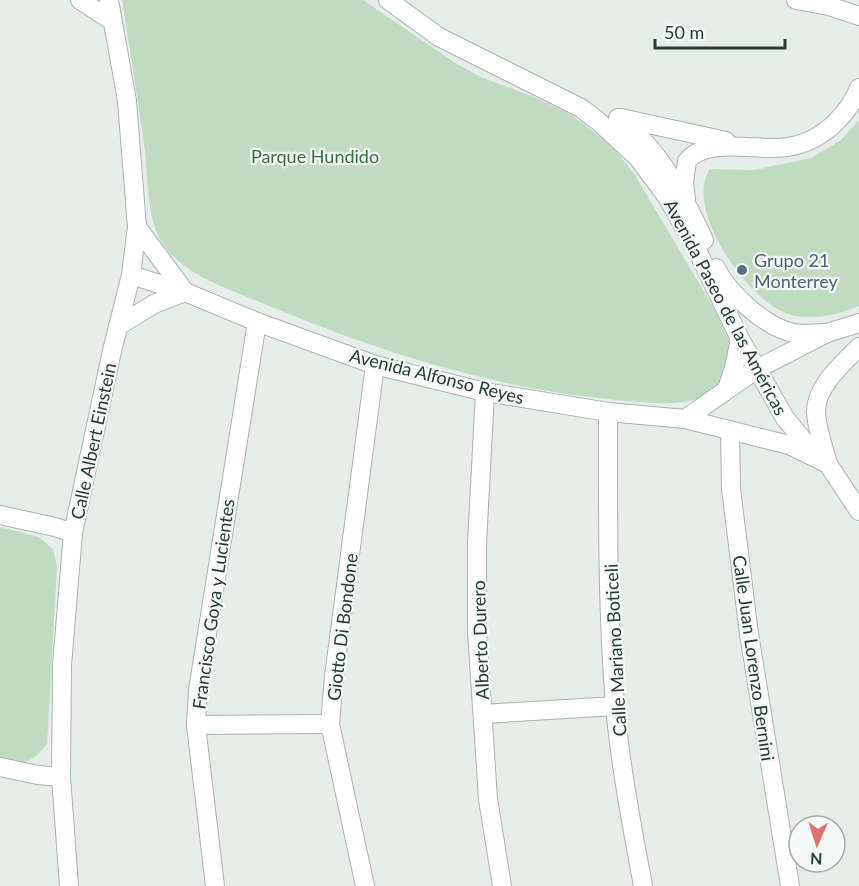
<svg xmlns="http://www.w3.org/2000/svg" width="859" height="886" viewBox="0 0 859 886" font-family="Lato,sans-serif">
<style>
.green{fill:#c1dbc3}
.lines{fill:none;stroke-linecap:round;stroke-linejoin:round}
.street-casing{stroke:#a8b4ae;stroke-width:20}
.secondary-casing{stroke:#a5b7ad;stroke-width:20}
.street{stroke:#fff;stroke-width:18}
.secondary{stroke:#fff;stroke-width:18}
.service-dot{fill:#5c6f8a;stroke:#f5f9f7;stroke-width:2}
.labels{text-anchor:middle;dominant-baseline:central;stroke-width:4.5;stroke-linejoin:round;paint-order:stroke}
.park-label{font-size:18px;fill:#356e3f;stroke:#f5f9f7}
.service-label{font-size:18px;fill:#4e5e75;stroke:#f5f9f7;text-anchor:start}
.street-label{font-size:18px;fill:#263c32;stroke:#f5f9f7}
</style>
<rect width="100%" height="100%" fill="#e5ede8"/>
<g class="green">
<path d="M122,0H363L457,64L481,77L534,97L572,115L613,147L635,175L732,339C729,358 730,384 709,394C685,407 656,403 629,401C503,392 380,352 264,304C234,291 200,281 175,258C169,253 160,241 157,233C148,213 147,174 145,152C138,101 130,51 122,0Z"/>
<path d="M859,120V306C837,316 802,323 779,310C743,291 684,208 710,169L754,170L811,158L841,140Z"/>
<path d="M0,527L39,537L53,549L57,567L47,744C33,762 23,766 0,762Z"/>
</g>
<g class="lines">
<g class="street-casing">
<g id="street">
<polyline points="80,0 112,21"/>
<polyline points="796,0 829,6 859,16"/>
<polyline points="485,392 477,544 477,631 488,799 502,886"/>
<path d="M608,412C608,509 607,608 615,705C620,765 632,826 643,886"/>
<polyline points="730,430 731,489 749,634 790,886"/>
<polyline points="0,515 55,527 73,533"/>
<polyline points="483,714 615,706"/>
<polyline points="196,725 330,724"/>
<polyline points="0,767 38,775 61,777"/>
<polyline points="215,886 196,725 198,690 257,322"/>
<polyline points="365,886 330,724 334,676 375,365"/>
</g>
</g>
<g class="secondary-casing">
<g id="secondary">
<polyline points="388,0 439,37 581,108 598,121 638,158 667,197 696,248 740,339 785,418 808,446 828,464 859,511"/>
<path d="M618,118C659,148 683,195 704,240"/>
<polyline points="621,118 726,141"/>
<path d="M686,199L684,182L687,161C707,136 759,152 788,147C806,144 823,135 836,122C846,112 854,101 859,88"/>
<path d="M716,268C728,293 766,328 794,333C804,335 816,333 827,333"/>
<polyline points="131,275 185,292 257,322 375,365 485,392 608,412 685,419 789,445 828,464"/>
<polyline points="118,326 154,304 185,292 137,227"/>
<polyline points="727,389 734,368 740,339"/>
<polyline points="685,419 757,369 827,333 859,323"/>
<path d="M828,464C824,448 817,430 816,413C815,387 842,364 859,347"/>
<polyline points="69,886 61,777 62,665 73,533 112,351 131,275 137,227 127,101 109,0"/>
</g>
</g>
<use href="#street" class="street"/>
<use href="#secondary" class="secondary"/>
</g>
<circle class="service-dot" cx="742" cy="270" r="6"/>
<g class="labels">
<g class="park-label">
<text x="315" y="156">Parque Hundido</text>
</g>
<g class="service-label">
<text x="754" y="260">Grupo 21<tspan x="754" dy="21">Monterrey</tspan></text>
</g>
<g class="street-label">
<text transform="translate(726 307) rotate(62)">Avenida Paseo de las Américas</text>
<text transform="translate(437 376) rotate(14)">Avenida Alfonso Reyes</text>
<text transform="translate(93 441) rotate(-78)">Calle Albert Einstein</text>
<text transform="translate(213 604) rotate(-82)">Francisco Goya y Lucientes</text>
<text transform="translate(342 627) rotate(-83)">Giotto Di Bondone</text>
<text transform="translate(480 640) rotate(-92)">Alberto Durero</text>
<text transform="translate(615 650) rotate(-93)">Calle Mariano Boticeli</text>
<text transform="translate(754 658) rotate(82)">Calle Juan Lorenzo Bernini</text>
</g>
</g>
<g transform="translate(817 844) rotate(183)"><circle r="28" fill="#f5f9f7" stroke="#a2ada8" stroke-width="1.5"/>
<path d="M0-4.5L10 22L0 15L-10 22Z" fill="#e1736f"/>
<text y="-9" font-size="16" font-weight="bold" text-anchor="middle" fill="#263c32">N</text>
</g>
<path d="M655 39v9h130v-9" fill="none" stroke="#263c32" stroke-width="3"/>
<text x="664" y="39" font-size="18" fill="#263c32" stroke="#f5f9f7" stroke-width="4.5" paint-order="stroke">50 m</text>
</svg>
